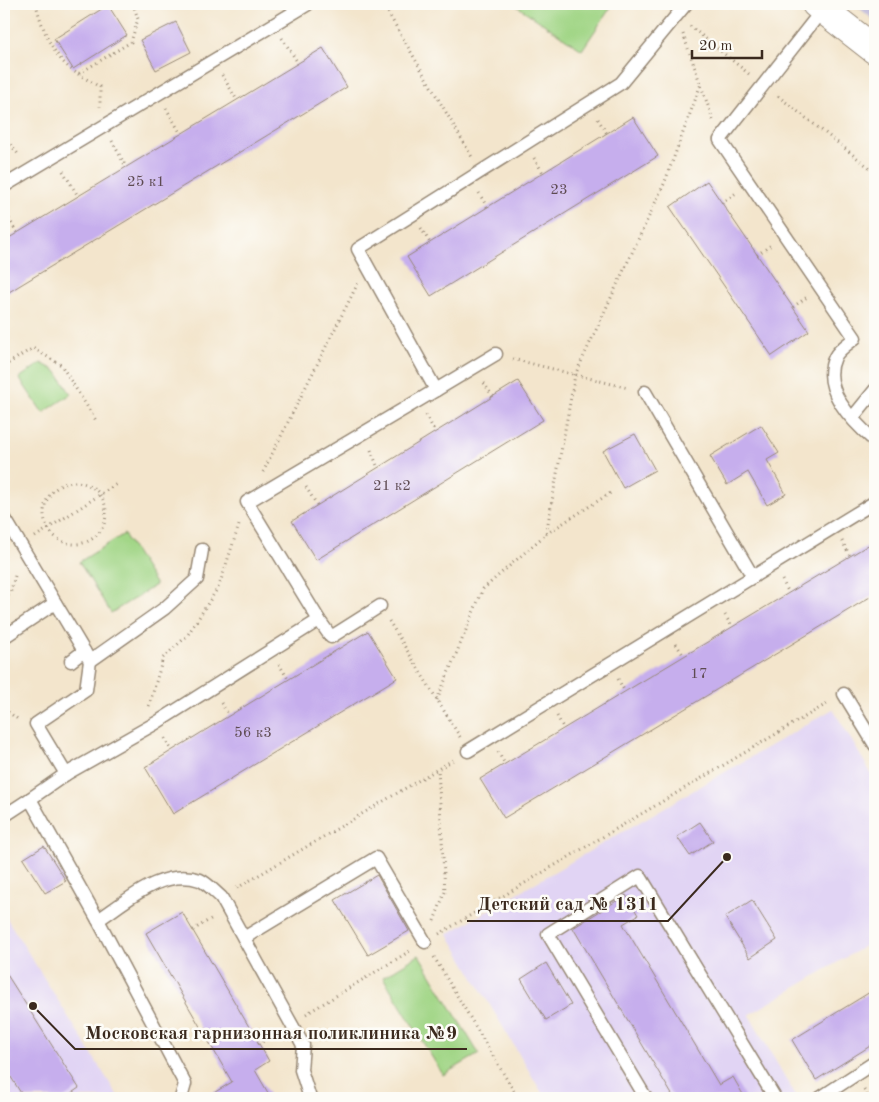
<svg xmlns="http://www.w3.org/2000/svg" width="879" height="1102" viewBox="0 0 879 1102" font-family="'Old Standard TT',serif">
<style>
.built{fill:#e1d4f4}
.industrial{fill:#c5c0db}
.green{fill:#a2d687;stroke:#6e8052}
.building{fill:#c6aeed}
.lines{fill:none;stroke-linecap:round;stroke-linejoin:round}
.service-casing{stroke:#978875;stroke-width:15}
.tertiary-casing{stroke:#978875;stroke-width:30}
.path{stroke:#978875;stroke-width:3;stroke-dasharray:1 4;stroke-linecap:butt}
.service{stroke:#fff;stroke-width:12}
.tertiary{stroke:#fff;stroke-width:28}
.labels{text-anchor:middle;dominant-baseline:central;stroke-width:5;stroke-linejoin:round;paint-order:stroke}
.number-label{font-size:15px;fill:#5e4b52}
.leader{fill:none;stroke:#3b2a1e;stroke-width:2}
.callout-dot{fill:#3b2a1e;stroke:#fdfcf7;stroke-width:2}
.callout-label{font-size:19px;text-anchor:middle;font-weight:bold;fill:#3b2a1e;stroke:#fdfcf7;stroke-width:5;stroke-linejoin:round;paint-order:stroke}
</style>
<rect width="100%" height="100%" fill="#fdfcf7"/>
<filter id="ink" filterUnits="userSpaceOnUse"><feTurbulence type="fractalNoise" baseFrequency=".02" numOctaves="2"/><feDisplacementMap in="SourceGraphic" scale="10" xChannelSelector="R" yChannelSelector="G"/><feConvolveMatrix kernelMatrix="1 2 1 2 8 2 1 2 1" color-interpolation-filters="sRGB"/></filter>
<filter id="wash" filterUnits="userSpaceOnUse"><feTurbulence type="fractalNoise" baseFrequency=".0096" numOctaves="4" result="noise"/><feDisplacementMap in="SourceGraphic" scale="20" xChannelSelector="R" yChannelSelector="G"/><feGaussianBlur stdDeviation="1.12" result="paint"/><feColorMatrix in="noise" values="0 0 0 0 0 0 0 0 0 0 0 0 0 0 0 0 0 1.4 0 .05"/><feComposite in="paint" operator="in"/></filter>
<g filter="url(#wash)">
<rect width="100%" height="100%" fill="#f3e5cc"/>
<g class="built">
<polygon points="833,709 875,780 875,940 749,1015 797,1098 545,1098 448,934"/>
<polygon points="4,914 119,1098 4,1098"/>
</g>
<polygon class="industrial" points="854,4 875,4 875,21"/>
<g class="green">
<polygon points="514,4 613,4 582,50"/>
<polygon points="41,363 56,371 71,394 43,413 19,378"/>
<polygon points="124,534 156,585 111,613 79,562"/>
<polygon points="419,955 479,1054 443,1075 383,977"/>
</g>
<g id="blocks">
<g class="building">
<polygon points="108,5 127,35 73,69 54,39"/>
<polygon points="176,22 191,52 156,70 140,40"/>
<polygon points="323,48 347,87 4,295 4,241"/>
<polygon points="633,117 658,156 431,296 407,257"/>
<polygon points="707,181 809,331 772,356 670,207"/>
<polygon points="518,381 543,420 316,560 292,521"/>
<polygon points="761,425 779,453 767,460 786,494 767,505 748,472 727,485 710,456"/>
<polygon points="635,434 655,470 623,488 603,451"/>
<polygon points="875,541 875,594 504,818 480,779"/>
<polygon points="368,631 397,678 173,814 145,767"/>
<polygon points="700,822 713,841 690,856 677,837"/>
<polygon points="44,846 66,881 45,893 23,859"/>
<polygon points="377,875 409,931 368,955 335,900"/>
<polygon points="626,895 638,915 623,924 719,1085 733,1077 745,1098 674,1098 573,928"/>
<polygon points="752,900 777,940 750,958 725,917"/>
<polygon points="182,912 269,1061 255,1070 271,1098 205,1098 232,1082 146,933"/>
<polygon points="546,963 571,1005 546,1020 521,979"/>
<polygon points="4,970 79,1088 64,1098 24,1098 4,1066"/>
<polygon points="875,989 875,1043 816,1080 792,1040"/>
</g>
</g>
</g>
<g filter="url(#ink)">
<use href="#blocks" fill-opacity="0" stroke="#978875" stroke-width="1"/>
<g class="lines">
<g class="service-casing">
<g id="service">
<path d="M823,9L720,140L855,338C849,343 838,350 835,357C820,389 852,421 875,441"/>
<polyline points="4,186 308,4"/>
<polyline points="436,390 496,354"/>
<polyline points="645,392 753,577"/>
<polyline points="853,417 875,390"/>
<polyline points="4,517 90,661 86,690 36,724 66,774"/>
<polyline points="319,620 331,637 380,606"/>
<polyline points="4,637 55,603"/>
<polyline points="71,661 84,651"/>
<polyline points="90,661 165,608 197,579 202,550"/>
<polyline points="844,694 875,745"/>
<polyline points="468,751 875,502"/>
<polyline points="30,799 66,774 156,723 319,620 247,502 436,390 358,249 621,83 686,4"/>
<polyline points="4,816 30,799 98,920"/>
<polyline points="244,938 376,858 425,942"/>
<path d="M181,1098L185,1084L98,920C127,901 163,867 200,880C207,883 215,892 221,897L303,1045L301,1070L310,1098"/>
<polyline points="646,1098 548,934 640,876 775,1098"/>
<polyline points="820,1098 875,1062"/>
</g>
</g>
<g class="tertiary-casing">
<polyline id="tertiary" points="816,4 875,50"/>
</g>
<g class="path">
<path d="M36,4C42,29 54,60 78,74L131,42L138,19L133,4"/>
<polyline points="383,4 472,157"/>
<polyline points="690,26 749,74"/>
<polyline points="683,34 713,120"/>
<polyline points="282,38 298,63"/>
<polyline points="78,74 100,87 100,107"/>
<polyline points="222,75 237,100"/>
<polyline points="778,96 875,172"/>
<polyline points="166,108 181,134"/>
<polyline points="598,119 607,134"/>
<polyline points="4,137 19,155"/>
<polyline points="112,141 126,167"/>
<polyline points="534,158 543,173"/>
<polyline points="63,171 78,196"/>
<polyline points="479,193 487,207"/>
<polyline points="722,203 736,193"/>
<polyline points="4,210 17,233"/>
<polyline points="421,228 430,243"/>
<polyline points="757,255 771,245"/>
<polyline points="793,307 807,297"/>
<polyline points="513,359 628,388"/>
<polyline points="4,366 33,348 61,365 97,422"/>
<polyline points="484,383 493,397"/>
<polyline points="426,415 435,432"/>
<polyline points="371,450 378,468"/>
<polyline points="263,472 358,283"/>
<circle cx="75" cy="513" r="31"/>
<polyline points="306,487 317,505"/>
<polyline points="546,534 612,492"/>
<polyline points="35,537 118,483"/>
<polyline points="842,541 850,556"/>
<polyline points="782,580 789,593"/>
<polyline points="4,598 10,594 16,572"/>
<polyline points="725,615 732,627"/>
<polyline points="389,621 460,737"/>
<polyline points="676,644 684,656"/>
<polyline points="279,664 288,679"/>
<polyline points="618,679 625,692"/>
<polyline points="437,700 483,589 546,534 575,375 664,184 701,84"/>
<polyline points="221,703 229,715"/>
<polyline points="149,706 163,658 187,636 219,586 239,525"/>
<polyline points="4,709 19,720"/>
<polyline points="557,716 564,729"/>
<polyline points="165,738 172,751"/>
<polyline points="498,752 505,764"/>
<polyline points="237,888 453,760"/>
<polyline points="434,921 445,892 438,769"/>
<polyline points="193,930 214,917"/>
<polyline points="439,934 830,702"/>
<polyline points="434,957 518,1098"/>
<polyline points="306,1014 410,951"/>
<polyline points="258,1044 278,1033"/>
<polyline points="864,1090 869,1098"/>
</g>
<use href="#service" class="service"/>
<use href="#tertiary" class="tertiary"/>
</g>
</g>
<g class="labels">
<g class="number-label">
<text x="146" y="182">25 к1</text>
<text x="559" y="190">23</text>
<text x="392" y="486">21 к2</text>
<text x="699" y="674">17</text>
<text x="253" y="733">56 к3</text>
</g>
</g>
<path class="leader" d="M727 857L668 921H467M33 1006L75 1049H467"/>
<g class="callout-dot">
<circle cx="727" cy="857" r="5"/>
<circle cx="33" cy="1006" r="5"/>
</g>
<g class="callout-label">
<text x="568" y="910">Детский сад № 1311</text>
<text x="271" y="1039">Московская гарнизонная поликлиника №9</text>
</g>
<rect width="879" height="1102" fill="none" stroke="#fdfcf7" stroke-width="20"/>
<path d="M692 50v8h70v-8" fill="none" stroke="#3b2a1e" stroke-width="2.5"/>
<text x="699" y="50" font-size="15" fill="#3b2a1e" stroke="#fdfcf7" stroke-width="4" paint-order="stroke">20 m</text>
</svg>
